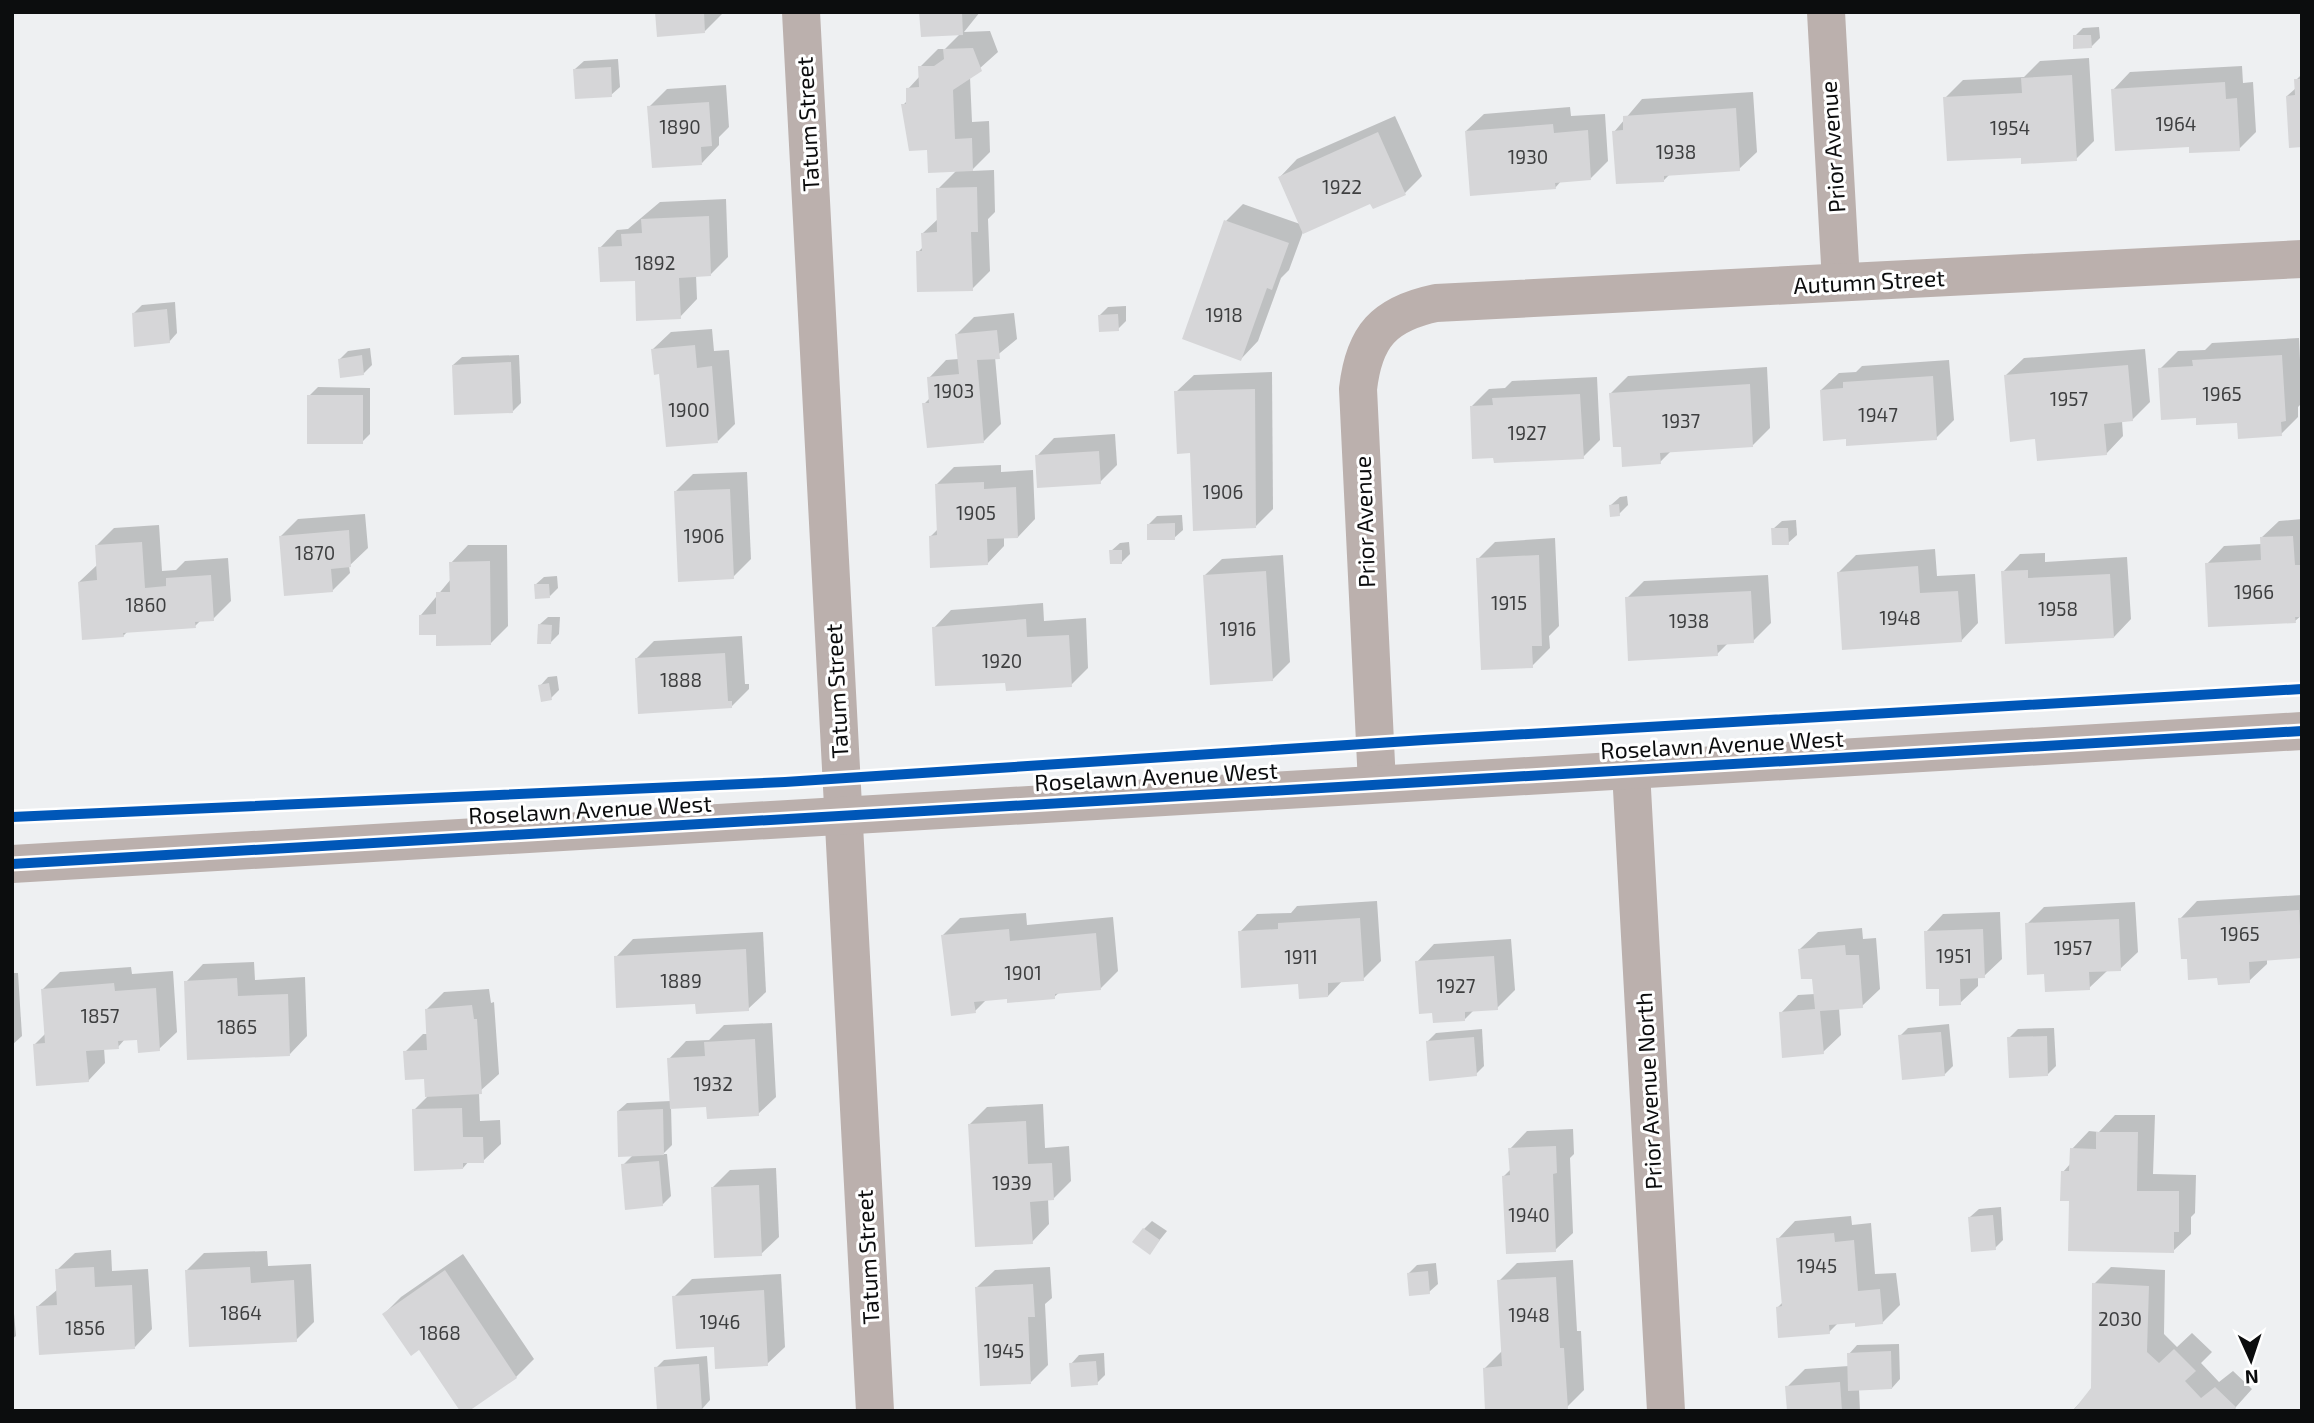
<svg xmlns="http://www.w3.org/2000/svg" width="2314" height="1423" viewBox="0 0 2314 1423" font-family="'Exo 2',sans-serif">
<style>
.shadow{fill:#0003}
.building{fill:#d6d6d8}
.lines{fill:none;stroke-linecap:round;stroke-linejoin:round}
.minor{stroke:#bbb0ad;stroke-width:38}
.cycleway-casing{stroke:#fff;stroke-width:15}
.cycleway{stroke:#0057b8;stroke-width:10}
.labels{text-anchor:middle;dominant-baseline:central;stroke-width:6;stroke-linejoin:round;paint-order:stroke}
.number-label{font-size:19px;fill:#3e3f40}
.street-label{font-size:23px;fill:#0c0d0e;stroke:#fff}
</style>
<rect width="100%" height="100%" fill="#eef0f2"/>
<g class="shadow">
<polygon points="657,12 722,12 722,14 705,31"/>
<polygon points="921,12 980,12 964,32 990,31 998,52 970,77 972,122 989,121 990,152 971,171 994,170 995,212 988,219 990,271 972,289 918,252 924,246 923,233 939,218 938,189 957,170 929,148 903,105 908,100 908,89 920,76 920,67 938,49 945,49 961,33"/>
<polygon points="2099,27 2100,38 2091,47 2075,36 2083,28"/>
<polygon points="2089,58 2094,141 2076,159 2023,156 1945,98 1963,80 2024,77 2040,61"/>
<polygon points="618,59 620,87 611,95 575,69 584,61"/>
<polygon points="2242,66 2243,83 2253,82 2256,132 2239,149 2191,145 2113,90 2130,72"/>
<polygon points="2302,74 2302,146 2287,96 2296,88 2296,80"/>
<polygon points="726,85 729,127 719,137 719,145 702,163 649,107 667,89"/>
<polygon points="1753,92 1757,152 1739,169 1670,174 1664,180 1614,132 1642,99"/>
<polygon points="1570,107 1571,116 1605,114 1608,161 1591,178 1562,180 1555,188 1466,131 1484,114"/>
<polygon points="1395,116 1422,176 1405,193 1371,201 1303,232 1289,270 1281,278 1258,341 1241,359 1226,221 1243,204 1300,224 1280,177 1297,159"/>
<polygon points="726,199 728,257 710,275 696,275 697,299 680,317 600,248 617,230 628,229 660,202"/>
<polygon points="175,302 177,333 169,342 134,313 142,305"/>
<polygon points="1126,306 1126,321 1118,329 1100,315 1108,307"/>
<polygon points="1014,313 1017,339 995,357 1001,424 984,441 924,404 931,397 929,378 946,360 959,359 956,335 974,317"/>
<polygon points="712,329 714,351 729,350 735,424 718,441 661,372 653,349 671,332"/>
<polygon points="2299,338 2302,403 2298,407 2298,417 2281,434 2238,421 2197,416 2160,369 2178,351 2205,350 2212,343"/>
<polygon points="370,348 372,365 363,374 340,359 348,351"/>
<polygon points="2145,349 2150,402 2132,420 2122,421 2123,436 2106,454 2036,437 2006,375 2024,358"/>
<polygon points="519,355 521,403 513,411 453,365 462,357"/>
<polygon points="1949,360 1954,420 1936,438 1847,437 1821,390 1839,373 1856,372 1862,366"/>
<polygon points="1767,367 1770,428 1753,445 1672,450 1660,462 1623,445 1611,393 1628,376"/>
<polygon points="1272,372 1273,509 1256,526 1176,392 1194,375"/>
<polygon points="1597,377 1600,440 1583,457 1471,407 1489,389 1505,388 1512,381"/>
<polygon points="318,387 370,388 370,434 362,442 309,396"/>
<polygon points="1115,434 1117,465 1100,482 1037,456 1054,438"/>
<polygon points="1001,465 1001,472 1033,470 1035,519 1018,537 1004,537 1004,546 987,564 931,536 938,529 936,485 954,467"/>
<polygon points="747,472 751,559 733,577 675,492 693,474"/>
<polygon points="1627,496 1628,505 1619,514 1611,505 1620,497"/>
<polygon points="365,514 368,548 349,566 350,573 332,591 281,536 298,519"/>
<polygon points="1182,515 1183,530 1174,538 1149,524 1157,516"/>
<polygon points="2302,519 2302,615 2295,621 2207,564 2224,546 2262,544 2261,538 2279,521"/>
<polygon points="1796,520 1797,535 1788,543 1773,529 1782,521"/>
<polygon points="159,525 162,571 176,570 185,561 228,558 231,601 213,619 201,620 195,626 128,631 123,636 79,582 97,565 97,545 114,528"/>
<polygon points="1555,538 1559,626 1549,636 1550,648 1532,666 1478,559 1495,542"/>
<polygon points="1129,542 1130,554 1122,562 1111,551 1120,543"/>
<polygon points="468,545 507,545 508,626 491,643 438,633 421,615 451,579 451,563"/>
<polygon points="1935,549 1937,576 1975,574 1978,623 1961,641 1839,572 1856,555"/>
<polygon points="2045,553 2045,562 2127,557 2131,619 2114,637 2003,572 2020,554"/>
<polygon points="1283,555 1290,662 1272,680 1204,576 1222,559"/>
<polygon points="1768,575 1771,623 1753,641 1729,642 1717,654 1627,598 1644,581"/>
<polygon points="557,576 558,588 550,596 535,585 544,577"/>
<polygon points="1043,603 1044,621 1086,618 1088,668 1071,685 1007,681 934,628 951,610"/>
<polygon points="548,617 560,617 559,634 551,642 539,625"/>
<polygon points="742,636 745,684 749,684 749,689 732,706 636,659 654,641"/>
<polygon points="557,676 559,690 551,698 540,686 548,677"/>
<polygon points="2302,895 2302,956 2267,959 2267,964 2249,981 2219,976 2189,957 2180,919 2197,901"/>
<polygon points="1377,901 1381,961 1363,979 1343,980 1328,996 1299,982 1240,932 1257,914 1291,913 1297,906"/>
<polygon points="2135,902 2138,952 2120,969 2107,971 2089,988 2046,973 2027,924 2044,907"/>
<polygon points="2000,912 2002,959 1984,976 1978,977 1978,986 1960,1003 1941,987 1926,932 1943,914"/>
<polygon points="1026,913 1027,925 1113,917 1118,971 1100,989 1060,992 1054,997 987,999 975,1011 943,935 960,918"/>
<polygon points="1862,928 1863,939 1876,938 1880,989 1862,1006 1839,1008 1841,1035 1823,1052 1781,1013 1798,995 1815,994 1814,977 1800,949 1818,932"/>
<polygon points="763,932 766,992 748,1009 697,1002 616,957 633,939"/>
<polygon points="1511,939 1515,990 1497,1008 1474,1010 1464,1020 1434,1011 1417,962 1434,944"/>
<polygon points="254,962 255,980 305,977 307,1036 290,1054 186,982 203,964"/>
<polygon points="131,967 132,974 173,971 177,1032 159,1049 138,1038 126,1038 118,1047 104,1048 105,1063 88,1081 35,1044 46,1033 43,989 60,972"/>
<polygon points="12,973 18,973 22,1036 12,1045"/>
<polygon points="489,989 491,1003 494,1002 499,1074 479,1092 480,1121 500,1120 501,1144 483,1161 469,1161 463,1168 414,1110 427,1097 426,1077 405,1052 423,1034 428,1034 427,1009 444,992"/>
<polygon points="772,1023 776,1097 758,1114 708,1105 671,1107 672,1145 663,1154 667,1154 671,1196 662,1205 623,1165 634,1154 618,1111 627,1103 671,1101 669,1059 686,1041 709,1040 724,1025"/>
<polygon points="1949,1024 1953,1066 1944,1075 1900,1036 1908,1028"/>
<polygon points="2054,1028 2056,1066 2047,1075 2009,1038 2018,1029"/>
<polygon points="1482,1029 1484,1066 1476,1074 1428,1041 1436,1033"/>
<polygon points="1043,1104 1045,1148 1069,1146 1071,1181 1053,1199 1048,1199 1049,1224 1032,1242 969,1125 987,1107"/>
<polygon points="2115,1115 2155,1115 2153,1174 2196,1175 2195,1213 2191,1217 2191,1234 2173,1251 2071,1200 2063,1172 2071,1163 2072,1149 2089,1131 2099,1132"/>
<polygon points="1573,1129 1574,1154 1570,1158 1573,1233 1555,1250 1504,1176 1511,1169 1510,1149 1527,1131"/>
<polygon points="776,1168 779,1237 761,1254 712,1188 730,1170"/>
<polygon points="2001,1207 2003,1240 1995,1248 1970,1217 1979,1209"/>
<polygon points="1851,1216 1852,1225 1871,1223 1875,1274 1896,1273 1900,1305 1882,1323 1839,1322 1829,1332 1778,1307 1783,1302 1778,1239 1795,1221"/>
<polygon points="1152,1221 1167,1231 1150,1252 1144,1229"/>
<polygon points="111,1250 112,1271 148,1269 152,1329 135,1347 37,1307 58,1289 57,1270 75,1253"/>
<polygon points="267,1251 268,1266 311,1264 314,1322 296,1340 186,1271 204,1253"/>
<polygon points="463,1254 534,1359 516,1377 466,1411 419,1348 384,1314 401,1297"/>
<polygon points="1573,1260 1577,1331 1581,1331 1584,1390 1567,1407 1487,1411 1484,1369 1503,1350 1499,1281 1517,1263"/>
<polygon points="1436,1263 1438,1284 1429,1292 1409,1273 1417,1265"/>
<polygon points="1050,1267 1052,1298 1045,1304 1048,1365 1031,1382 977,1287 995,1270"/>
<polygon points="2111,1267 2165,1270 2164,1334 2177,1347 2192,1333 2212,1352 2201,1363 2219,1382 2233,1371 2252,1389 2235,1408 2237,1411 2074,1409 2093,1389 2094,1284"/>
<polygon points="781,1274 785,1347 767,1364 715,1345 674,1297 692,1279"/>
<polygon points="12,1291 16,1336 12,1339"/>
<polygon points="1899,1344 1900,1379 1892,1388 1859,1389 1860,1411 1789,1411 1787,1387 1805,1369 1849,1366 1849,1354 1857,1345"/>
<polygon points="1104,1353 1105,1375 1097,1383 1071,1364 1079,1355"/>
<polygon points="707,1356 710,1400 702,1409 659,1411 656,1368 664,1360"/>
</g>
<g class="building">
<polygon points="655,12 704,12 705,33 657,37"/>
<polygon points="919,12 962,12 963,35 921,37"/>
<polygon points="2073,35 2091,35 2092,48 2073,49"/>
<polygon points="973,48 982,71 953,90 955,139 972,138 973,171 928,173 927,150 909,151 901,104 906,104 906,88 919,87 918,66 934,66 944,59 943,49"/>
<polygon points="611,67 612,97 575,99 573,69"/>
<polygon points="2072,75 2077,161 2021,164 2021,158 1947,161 1943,97 2022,93 2021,78"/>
<polygon points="2294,79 2302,79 2302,147 2289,148 2286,96 2295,95"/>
<polygon points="2225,82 2226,99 2237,98 2240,151 2189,153 2189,147 2115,151 2111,89"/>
<polygon points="709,102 712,146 701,147 702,165 652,168 647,106"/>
<polygon points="1736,108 1740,171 1664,176 1664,182 1616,184 1612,131 1623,130 1623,116"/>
<polygon points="1553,124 1554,133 1588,130 1591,180 1555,183 1556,189 1470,196 1465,131"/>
<polygon points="1378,132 1406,195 1373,209 1370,204 1303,234 1278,177"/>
<polygon points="977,187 978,232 971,232 973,291 917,292 916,251 922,251 921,233 937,232 936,188"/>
<polygon points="709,216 711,276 679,278 681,319 636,321 635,281 600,282 598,247 622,246 621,234 642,233 641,219"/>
<polygon points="1224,220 1289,243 1272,290 1267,288 1241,361 1182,339"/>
<polygon points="167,309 170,343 134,347 132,313"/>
<polygon points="1118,314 1119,331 1099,332 1098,315"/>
<polygon points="997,330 1000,359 977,360 984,443 927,448 922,403 929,403 927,377 959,374 955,334"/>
<polygon points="695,345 697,368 712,366 718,443 666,447 659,374 654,375 651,349"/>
<polygon points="362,355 364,375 340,378 338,359"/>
<polygon points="2282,355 2286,421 2281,422 2282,436 2238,439 2237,423 2196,425 2196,418 2161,420 2158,368 2193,366 2192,360"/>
<polygon points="511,362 513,413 454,415 452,365"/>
<polygon points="2128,365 2133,421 2104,424 2107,455 2037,461 2035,439 2010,442 2004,375"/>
<polygon points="1933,376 1937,440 1846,446 1846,439 1823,441 1820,390 1843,388 1843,382"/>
<polygon points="1750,384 1753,447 1660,453 1661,464 1622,467 1621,447 1613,447 1609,393"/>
<polygon points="1255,389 1256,528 1193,531 1190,453 1177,454 1174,391"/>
<polygon points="1580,394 1584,459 1494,463 1493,458 1472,459 1470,406 1493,405 1492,398"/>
<rect x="307" y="395" width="56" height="49"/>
<polygon points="1099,451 1101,484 1037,488 1035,455"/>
<polygon points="984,482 984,489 1016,487 1018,538 987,539 988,565 930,568 929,536 937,535 935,484"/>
<polygon points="730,489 734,579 678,582 674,491"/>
<polygon points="1619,504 1620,516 1610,517 1609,505"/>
<polygon points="1175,523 1175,540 1147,540 1147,524"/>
<polygon points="1771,528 1788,528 1789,545 1772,545"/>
<polygon points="349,530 351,567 331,569 333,592 284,596 279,536"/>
<polygon points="2293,536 2295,565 2302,565 2302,617 2295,617 2296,623 2208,627 2205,563 2261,560 2260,537"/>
<polygon points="142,542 145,588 166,586 166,578 211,575 214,621 195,622 196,628 123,633 124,637 82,640 78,582 97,580 95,545"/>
<polygon points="1109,550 1122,550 1122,564 1110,564"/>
<polygon points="1539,555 1542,646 1532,646 1533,668 1481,670 1476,558"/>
<polygon points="490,561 491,645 436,646 436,635 419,635 419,615 436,614 436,592 450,592 449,562"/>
<polygon points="1918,566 1920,593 1958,591 1962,642 1842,650 1837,572"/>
<polygon points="2028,570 2028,578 2110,574 2114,638 2005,644 2001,571"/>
<polygon points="1266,571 1273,681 1210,685 1203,575"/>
<polygon points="534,584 549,584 550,598 535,599"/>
<polygon points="1751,591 1754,643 1717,645 1718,656 1628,661 1625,597"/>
<polygon points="1026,619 1027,637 1069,635 1072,687 1006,691 1005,683 935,686 932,627"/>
<polygon points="538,624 552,625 551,644 537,644"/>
<polygon points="725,653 728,701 732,701 732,708 638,714 635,658"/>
<polygon points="549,683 552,700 541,702 538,685"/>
<polygon points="2299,910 2302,958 2249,962 2250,983 2218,985 2217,978 2188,980 2187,959 2181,959 2178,918"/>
<polygon points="1360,918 1364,981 1328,983 1328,997 1299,999 1298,984 1241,988 1238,931 1278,929 1278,923"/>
<polygon points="2119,919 2121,971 2089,972 2090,990 2045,992 2044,974 2027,975 2025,923"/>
<polygon points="1009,929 1010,941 1096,933 1101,990 1055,994 1055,999 1007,1003 1007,999 974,1002 976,1013 951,1016 941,935"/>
<polygon points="1983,929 1985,978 1960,979 1961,1005 1939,1006 1939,989 1926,989 1924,931"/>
<polygon points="1845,945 1846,955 1859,955 1863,1008 1820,1011 1824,1054 1782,1058 1779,1012 1815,1009 1812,979 1801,979 1798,949"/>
<polygon points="746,949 749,1011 696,1014 695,1004 616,1008 614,956"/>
<polygon points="1494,956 1498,1010 1465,1012 1465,1021 1433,1023 1432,1013 1419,1014 1415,961"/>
<polygon points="237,978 238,996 288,994 290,1056 187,1060 184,981"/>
<polygon points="114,983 115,991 156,988 160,1051 138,1053 137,1040 118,1041 119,1049 86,1051 89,1082 36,1086 33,1044 45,1043 41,989"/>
<polygon points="472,1005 474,1019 477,1019 482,1094 425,1097 424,1079 405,1080 403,1051 427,1050 425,1009"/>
<polygon points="1941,1032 1945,1076 1902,1080 1898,1035"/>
<polygon points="2047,1036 2048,1076 2009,1078 2007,1037"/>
<polygon points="1474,1037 1477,1076 1429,1081 1426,1041"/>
<polygon points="755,1039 759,1116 707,1119 706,1107 670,1109 667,1058 705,1056 704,1042"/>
<polygon points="462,1108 463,1137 483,1137 484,1163 463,1163 463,1169 414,1171 412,1109"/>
<polygon points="663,1109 664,1155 618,1157 617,1111"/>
<polygon points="1026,1121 1028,1164 1052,1163 1054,1200 1030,1202 1033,1244 975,1247 968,1124"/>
<polygon points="2096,1132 2138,1132 2137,1191 2179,1191 2179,1232 2174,1232 2174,1253 2068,1251 2069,1201 2060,1201 2061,1171 2069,1171 2070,1148 2096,1149"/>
<polygon points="1556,1146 1557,1173 1553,1174 1556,1252 1506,1254 1502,1176 1510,1175 1508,1148"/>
<polygon points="659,1161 663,1206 625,1210 621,1164"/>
<polygon points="759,1185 762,1256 714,1258 711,1187"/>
<polygon points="1993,1215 1996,1250 1971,1252 1968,1217"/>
<polygon points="1143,1228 1160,1240 1150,1255 1132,1242"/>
<polygon points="1834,1233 1835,1242 1854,1240 1858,1291 1880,1289 1883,1324 1855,1327 1855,1323 1829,1325 1830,1334 1778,1338 1776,1307 1782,1306 1776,1238"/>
<polygon points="94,1267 95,1287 132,1285 135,1349 39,1355 36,1306 57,1305 55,1269"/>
<polygon points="250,1267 251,1283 294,1280 297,1342 189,1347 185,1270"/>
<polygon points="445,1270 517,1378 469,1411 460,1411 419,1350 411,1356 382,1314"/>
<polygon points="1428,1271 1430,1294 1409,1296 1407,1273"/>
<polygon points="1556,1277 1560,1348 1564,1348 1568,1409 1485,1411 1483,1368 1502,1366 1497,1280"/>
<polygon points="2092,1283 2149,1286 2147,1352 2159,1363 2174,1349 2196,1371 2185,1381 2201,1398 2215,1387 2236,1407 2233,1411 2073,1411 2091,1388"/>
<polygon points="1033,1284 1035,1317 1028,1317 1031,1384 980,1386 975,1287"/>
<polygon points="764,1290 768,1366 715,1369 714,1347 676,1349 672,1296"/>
<polygon points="1891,1351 1892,1389 1848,1391 1847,1353"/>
<polygon points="1096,1361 1098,1385 1071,1387 1069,1363"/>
<polygon points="699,1364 702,1410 657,1411 654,1367"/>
<polygon points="1840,1382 1842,1411 1787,1411 1785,1386"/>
</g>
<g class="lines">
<g class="minor">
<polyline points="801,12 875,1411"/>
<polyline points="1826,12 1841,282"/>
<polyline points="1631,771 1666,1411"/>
<path d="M1377,784L1358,389C1364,336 1384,314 1436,303L2302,259"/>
<polyline points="12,864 2302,731"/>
</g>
<g class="cycleway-casing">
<g id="cycleway">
<polyline points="12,817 785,782 1424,740 2302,689"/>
<polyline points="12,864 2302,731"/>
</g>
</g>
<use href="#cycleway" class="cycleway"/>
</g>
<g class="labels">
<g class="number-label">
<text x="2176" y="123">1964</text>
<text x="680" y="126">1890</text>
<text x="2010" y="127">1954</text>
<text x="1676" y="151">1938</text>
<text x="1528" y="156">1930</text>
<text x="1342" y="186">1922</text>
<text x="655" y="262">1892</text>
<text x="1224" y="314">1918</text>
<text x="954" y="390">1903</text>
<text x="2222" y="393">1965</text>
<text x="2069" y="398">1957</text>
<text x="689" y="409">1900</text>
<text x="1878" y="414">1947</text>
<text x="1681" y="420">1937</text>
<text x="1527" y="432">1927</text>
<text x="1223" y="491">1906</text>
<text x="976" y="512">1905</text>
<text x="704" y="535">1906</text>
<text x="315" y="552">1870</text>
<text x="2254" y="591">1966</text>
<text x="1509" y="602">1915</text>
<text x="146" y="604">1860</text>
<text x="2058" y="608">1958</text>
<text x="1900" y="617">1948</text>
<text x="1689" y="620">1938</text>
<text x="1238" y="628">1916</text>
<text x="1002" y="660">1920</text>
<text x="681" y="679">1888</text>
<text x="2240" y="933">1965</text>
<text x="2073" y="947">1957</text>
<text x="1954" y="955">1951</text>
<text x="1301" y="956">1911</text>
<text x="1023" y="972">1901</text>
<text x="681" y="980">1889</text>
<text x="1456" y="985">1927</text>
<text x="100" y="1015">1857</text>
<text x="237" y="1026">1865</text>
<text x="713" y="1083">1932</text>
<text x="1012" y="1182">1939</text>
<text x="1529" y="1214">1940</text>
<text x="1817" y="1265">1945</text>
<text x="241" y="1312">1864</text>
<text x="1529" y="1314">1948</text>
<text x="2120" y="1318">2030</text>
<text x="720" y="1321">1946</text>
<text x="85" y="1327">1856</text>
<text x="440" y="1332">1868</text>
<text x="1004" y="1350">1945</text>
</g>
<g class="street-label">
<text transform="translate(807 124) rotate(-93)">Tatum Street</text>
<text transform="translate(1832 147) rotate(-94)">Prior Avenue</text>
<text transform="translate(1869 281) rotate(-3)">Autumn Street</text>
<text transform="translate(1364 522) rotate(-92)">Prior Avenue</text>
<text transform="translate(836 691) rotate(-93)">Tatum Street</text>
<text transform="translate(1722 744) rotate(-3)">Roselawn Avenue West</text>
<text transform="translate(1156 776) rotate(-3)">Roselawn Avenue West</text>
<text transform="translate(590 809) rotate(-3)">Roselawn Avenue West</text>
<text transform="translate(1648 1091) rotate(-93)">Prior Avenue North</text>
<text transform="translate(867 1257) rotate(-93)">Tatum Street</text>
</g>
</g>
<rect width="2314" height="1423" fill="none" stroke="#0c0d0e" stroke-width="28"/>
<g transform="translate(2251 1360) rotate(177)" stroke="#ffffff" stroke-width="5" paint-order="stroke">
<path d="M0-5L12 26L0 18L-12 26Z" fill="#0c0d0e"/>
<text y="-10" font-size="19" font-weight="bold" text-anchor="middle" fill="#0c0d0e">N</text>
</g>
</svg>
